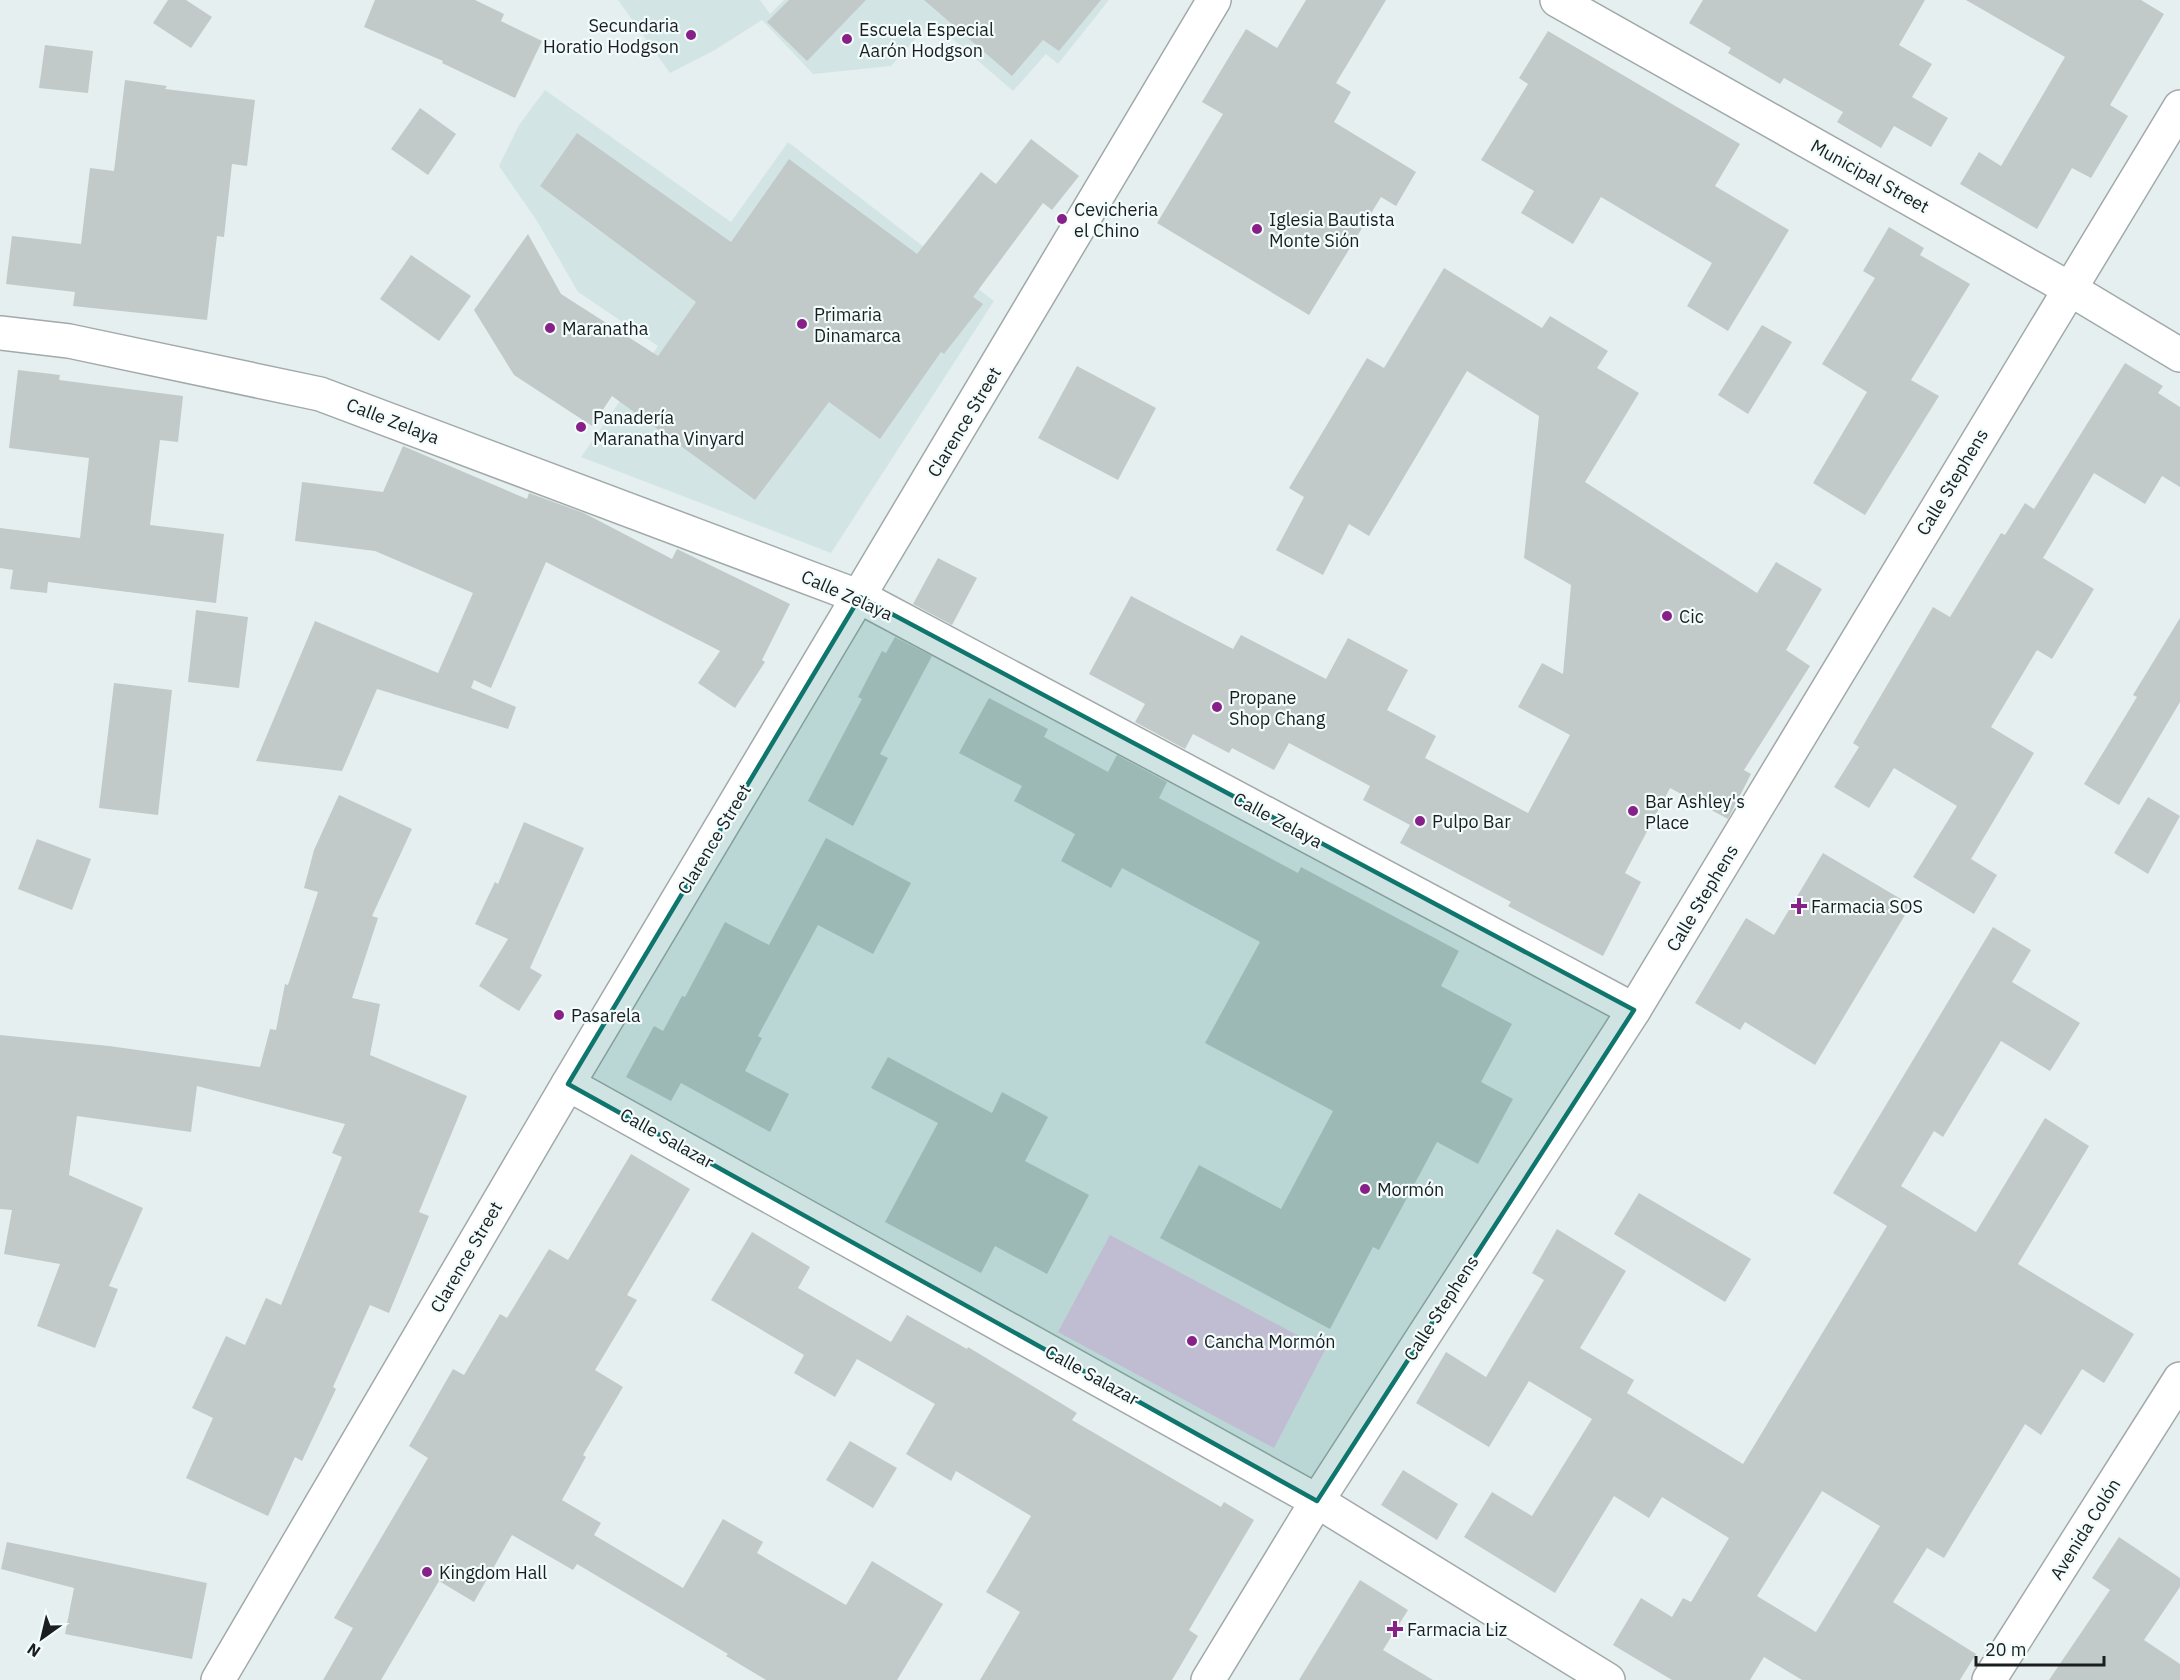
<svg xmlns="http://www.w3.org/2000/svg" width="2180" height="1680" viewBox="0 0 2180 1680" font-family="'IBM Plex Sans',sans-serif">
<style>
.built{fill:#d2e5e4}
.green{fill:#edceeb}
.building{fill:#c1cac9;fill-rule:evenodd}
.lines{fill:none;stroke-linecap:round;stroke-linejoin:round}
.minor-casing{stroke:#a1aaa9;stroke-width:36}
.tertiary-casing{stroke:#a1aaa9;stroke-width:36}
.minor{stroke:#fff;stroke-width:33}
.tertiary{stroke:#fff;stroke-width:33}
.marked{fill:#0f766e;fill-opacity:0.2;stroke:#0f766e;stroke-width:4.5;stroke-linejoin:round}
.poi-dot{fill:#872188;stroke:#f3fcfc;stroke-width:2}
.labels{text-anchor:middle;dominant-baseline:central;stroke-width:4.5;stroke-linejoin:round;paint-order:stroke}
.poi-label{font-size:18px;fill:#1b1e1e;stroke:#f3fcfc;text-anchor:start}
.street-label{font-size:18px;fill:#1b1e1e;stroke:#f3fcfc}
</style>
<rect width="100%" height="100%" fill="#e6efef"/>
<g class="built">
<polygon points="618,0 760,0 770,14 784,0 1109,0 1058,64 1046,54 1013,91 932,21 891,66 813,74 762,20 715,50 670,73"/>
<polygon points="545,90 731,222 788,142 994,301 831,553 581,457 658,346 578,292 537,221 499,166 519,125"/>
</g>
<polygon class="green" points="1110,1235 1325,1350 1274,1448 1058,1332"/>
<g class="building">
<polygon points="168,0 186,0 212,17 191,48 153,23"/>
<polygon points="375,0 475,0 504,14 501,21 542,41 515,98 442,63 443,61 364,27"/>
<polygon points="789,0 866,0 807,61 767,22"/>
<polygon points="924,0 1101,0 1059,51 1043,40 1012,76"/>
<polygon points="1306,0 1386,0 1336,83 1351,92 1334,122 1416,172 1396,206 1381,197 1309,315 1157,223 1223,114 1202,102 1246,29 1277,48"/>
<polygon points="1703,0 1925,0 1899,45 1932,64 1912,97 1948,118 1931,147 1894,126 1881,148 1837,122 1843,112 1784,78 1780,84 1728,53 1731,48 1689,23"/>
<polygon points="1966,0 2141,0 2164,14 2110,105 2128,116 2091,178 2072,168 2037,229 1960,184 1979,152 2001,166 2065,57"/>
<polygon points="1548,31 1740,144 1715,186 1789,230 1728,331 1687,306 1712,263 1601,197 1573,244 1521,213 1534,191 1481,160 1528,84 1519,78"/>
<polygon points="45,45 93,51 88,93 39,88"/>
<polygon points="125,80 167,86 165,89 255,100 247,166 232,164 224,237 217,236 207,320 73,306 75,292 6,284 12,236 81,244 90,168 114,171"/>
<polygon points="420,108 456,134 428,175 391,149"/>
<polygon points="577,133 731,242 789,159 917,254 981,172 996,184 1031,139 1079,176 1052,210 1043,203 973,297 983,304 944,354 941,352 880,439 829,402 755,500 612,396 592,426 514,375 474,310 528,234 561,294 658,356 696,302 540,186"/>
<polygon points="1889,227 1924,248 1920,255 1970,284 1911,380 1939,396 1865,515 1813,483 1867,392 1822,364 1875,278 1863,271"/>
<polygon points="411,255 471,296 439,341 380,299"/>
<polygon points="1444,268 1542,328 1550,316 1608,351 1597,368 1639,393 1585,482 1757,593 1776,562 1822,589 1786,650 1810,666 1744,770 1751,774 1728,819 1670,788 1625,873 1641,882 1603,956 1508,906 1511,902 1400,843 1410,825 1363,800 1370,786 1289,743 1274,770 1232,748 1229,753 1193,734 1185,749 1135,722 1145,704 1089,674 1131,596 1233,649 1241,635 1326,679 1348,638 1408,670 1387,710 1436,736 1425,758 1528,813 1570,735 1518,707 1542,663 1563,674 1571,585 1524,558 1539,416 1467,371 1369,536 1349,524 1323,575 1276,550 1304,497 1289,488 1367,358 1384,368"/>
<polygon points="1762,325 1792,342 1748,414 1718,395"/>
<polygon points="2125,363 2163,386 2158,393 2180,407 2180,487 2162,476 2145,504 2094,473 2043,558 2094,589 2052,659 2037,650 1991,727 2034,753 1971,859 1997,875 1974,914 1913,877 1957,806 1894,768 1869,808 1834,787 1859,747 1853,743 1933,607 1950,617 2001,533 2005,535 2025,503 2034,509"/>
<polygon points="1077,366 1156,408 1118,480 1038,438"/>
<polygon points="18,370 60,375 59,380 183,396 178,442 160,440 150,525 224,534 216,603 48,582 47,593 10,589 13,570 0,568 0,528 80,538 89,458 9,448"/>
<polygon points="403,446 527,499 529,493 584,513 672,559 677,549 790,604 762,660 765,662 735,708 698,683 720,651 546,562 491,688 474,680 471,688 516,707 508,729 377,689 342,771 256,761 315,621 438,673 473,593 375,551 295,541 302,482 383,492"/>
<polygon points="938,558 977,578 952,625 913,604"/>
<polygon points="196,610 248,617 239,688 188,682"/>
<polygon points="2180,618 2180,702 2119,805 2084,784 2137,697 2133,695"/>
<polygon points="895,637 932,656 880,754 888,758 853,826 808,801 862,699 858,697 882,651 886,653"/>
<polygon points="114,683 172,690 158,815 99,808"/>
<polygon points="989,698 1048,729 1044,737 1108,772 1117,755 1167,782 1159,798 1298,873 1301,867 1459,951 1441,986 1512,1024 1481,1082 1513,1099 1478,1164 1437,1142 1379,1250 1373,1247 1330,1329 1160,1238 1199,1165 1281,1209 1333,1111 1205,1043 1260,942 1122,868 1111,888 1061,861 1075,834 1014,801 1022,786 959,753"/>
<polygon points="339,795 412,829 372,916 378,918 352,998 380,1004 370,1055 467,1096 419,1212 429,1216 389,1313 370,1305 333,1387 336,1389 302,1461 295,1457 268,1516 186,1478 213,1418 192,1408 226,1336 245,1345 266,1298 281,1305 342,1157 332,1153 345,1124 197,1086 191,1132 77,1116 69,1175 143,1208 109,1286 118,1289 95,1348 37,1326 60,1264 4,1254 12,1210 0,1209 0,1035 109,1046 260,1067 270,1029 276,1030 285,984 288,985 318,892 304,888 314,850"/>
<polygon points="2148,797 2180,816 2148,874 2114,853"/>
<polygon points="524,822 584,848 530,968 542,975 519,1011 479,986 508,939 475,924 495,882 498,884"/>
<polygon points="826,838 911,883 873,954 818,925 758,1036 762,1038 745,1071 789,1094 770,1132 681,1083 671,1101 626,1077 654,1026 663,1031 682,996 685,997 725,922 769,945"/>
<polygon points="37,839 91,859 72,910 18,889"/>
<polygon points="1823,853 1911,905 1815,1065 1745,1022 1740,1030 1695,1003 1746,918 1774,935"/>
<path d="M1993,927L2031,950L2012,982L2080,1023L2050,1071L2001,1041L1943,1137L1934,1131L1901,1186L1976,1232L2045,1118L2089,1146L2018,1264L2134,1334L2104,1383L2082,1369L2041,1435L2025,1424L1944,1558L1927,1548L1893,1602L1976,1654L1960,1680H1802L1764,1657L1750,1680H1672L1613,1645L1641,1598L1672,1617L1683,1598L1691,1602L1729,1538L1662,1497L1649,1518L1614,1496L1555,1593L1464,1537L1492,1492L1532,1516L1592,1419L1529,1381L1489,1447L1416,1403L1446,1352L1486,1377L1544,1280L1532,1273L1557,1229L1626,1271L1580,1348L1634,1380L1627,1393L1743,1464L1887,1226L1833,1193ZM1822,1491L1880,1526L1816,1632L1757,1596Z"/>
<polygon points="888,1057 992,1113 1002,1092 1048,1117 1025,1161 1089,1195 1047,1274 995,1246 981,1273 885,1222 938,1123 871,1088"/>
<polygon points="631,1154 690,1189 627,1295 637,1300 595,1370 623,1387 583,1455 586,1457 562,1500 601,1523 594,1535 683,1588 723,1519 763,1542 757,1553 846,1605 872,1561 943,1604 897,1680 766,1680 726,1656 728,1654 577,1564 573,1570 512,1535 474,1602 439,1581 381,1680 323,1680 353,1628 334,1618 428,1458 409,1446 453,1369 464,1375 500,1314 507,1318 549,1249 568,1260"/>
<polygon points="1639,1193 1751,1259 1725,1302 1614,1234"/>
<polygon points="752,1232 810,1267 798,1288 891,1342 907,1315 967,1349 968,1347 1077,1413 1072,1420 1221,1507 1224,1502 1254,1520 1189,1630 1198,1636 1172,1680 980,1680 1020,1612 986,1592 1031,1516 956,1471 951,1481 906,1454 935,1404 857,1359 835,1397 794,1373 804,1355 711,1300"/>
<polygon points="850,1441 897,1468 873,1508 826,1480"/>
<polygon points="1403,1470 1458,1504 1437,1540 1381,1505"/>
<polygon points="2119,1537 2180,1578 2180,1587 2144,1640 2180,1664 2180,1680 2049,1680 2110,1590 2092,1578"/>
<polygon points="7,1542 207,1583 192,1659 65,1634 74,1588 1,1569"/>
<polygon points="1360,1580 1408,1610 1383,1650 1433,1680 1299,1680"/>
</g>
<g class="lines">
<g class="minor-casing">
<g id="minor">
<polyline points="1557,0 2070,289 2180,355"/>
<polyline points="0,333 69,341 320,394 860,597 1634,1010"/>
<polyline points="568,1084 1317,1501 1608,1680"/>
<polyline points="1989,1680 2180,1379"/>
</g>
</g>
<g class="tertiary-casing">
<g id="tertiary">
<polyline points="218,1680 568,1084 1214,0"/>
<polyline points="1208,1680 1317,1501 1634,1010 2180,107"/>
</g>
</g>
<use href="#minor" class="minor"/>
<use href="#tertiary" class="tertiary"/>
</g>
<path class="marked" d="M860,597L1634,1010L1317,1501L568,1084Z"/>
<g class="poi-dot">
<circle cx="691" cy="35" r="6"/>
<circle cx="847" cy="39" r="6"/>
<circle cx="1062" cy="219" r="6"/>
<circle cx="1257" cy="229" r="6"/>
<circle cx="802" cy="324" r="6"/>
<circle cx="550" cy="328" r="6"/>
<circle cx="581" cy="427" r="6"/>
<circle cx="1667" cy="616" r="6"/>
<circle cx="1217" cy="707" r="6"/>
<circle cx="1633" cy="811" r="6"/>
<circle cx="1420" cy="821" r="6"/>
<path d="M1796 897h6v6h6v6h-6v6h-6v-6h-6v-6h6z"/>
<circle cx="559" cy="1015" r="6"/>
<circle cx="1365" cy="1189" r="6"/>
<circle cx="1192" cy="1341" r="6"/>
<circle cx="427" cy="1572" r="6"/>
<path d="M1392 1620h6v6h6v6h-6v6h-6v-6h-6v-6h6z"/>
</g>
<g class="labels">
<g class="poi-label">
<text x="679" y="25" text-anchor="end">Secundaria<tspan x="679" dy="21">Horatio Hodgson</tspan></text>
<text x="859" y="29">Escuela Especial<tspan x="859" dy="21">Aarón Hodgson</tspan></text>
<text x="1074" y="209">Cevicheria<tspan x="1074" dy="21">el Chino</tspan></text>
<text x="1269" y="219">Iglesia Bautista<tspan x="1269" dy="21">Monte Sión</tspan></text>
<text x="814" y="314">Primaria<tspan x="814" dy="21">Dinamarca</tspan></text>
<text x="562" y="328">Maranatha</text>
<text x="593" y="417">Panadería<tspan x="593" dy="21">Maranatha Vinyard</tspan></text>
<text x="1679" y="616">Cic</text>
<text x="1229" y="697">Propane<tspan x="1229" dy="21">Shop Chang</tspan></text>
<text x="1645" y="801">Bar Ashley's<tspan x="1645" dy="21">Place</tspan></text>
<text x="1432" y="821">Pulpo Bar</text>
<text x="1811" y="906">Farmacia SOS</text>
<text x="571" y="1015">Pasarela</text>
<text x="1377" y="1189">Mormón</text>
<text x="1204" y="1341">Cancha Mormón</text>
<text x="439" y="1572">Kingdom Hall</text>
<text x="1407" y="1629">Farmacia Liz</text>
</g>
<g class="street-label">
<text transform="translate(1870 176) rotate(29)">Municipal Street</text>
<text transform="translate(393 421) rotate(21)">Calle Zelaya</text>
<text transform="translate(964 422) rotate(-59)">Clarence Street</text>
<text transform="translate(1952 482) rotate(-59)">Calle Stephens</text>
<text transform="translate(847 595) rotate(24)">Calle Zelaya</text>
<text transform="translate(1278 820) rotate(28)">Calle Zelaya</text>
<text transform="translate(714 839) rotate(-59)">Clarence Street</text>
<text transform="translate(1702 898) rotate(-59)">Calle Stephens</text>
<text transform="translate(667 1138) rotate(29)">Calle Salazar</text>
<text transform="translate(466 1257) rotate(-60)">Clarence Street</text>
<text transform="translate(1441 1308) rotate(-57)">Calle Stephens</text>
<text transform="translate(1092 1375) rotate(29)">Calle Salazar</text>
<text transform="translate(2085 1529) rotate(-58)">Avenida Colón</text>
</g>
</g>
<g transform="translate(42 1638) rotate(214)" stroke="#f3fcfc" stroke-width="4.5" paint-order="stroke">
<path d="M0-4.5L10 22L0 15L-10 22Z" fill="#1b1e1e"/>
<text y="-9" font-size="16" font-weight="bold" text-anchor="middle" fill="#1b1e1e">N</text>
</g>
<path d="M1976 1656v9h128v-9" fill="none" stroke="#1b1e1e" stroke-width="3"/>
<text x="1985" y="1656" font-size="18" fill="#1b1e1e" stroke="#f3fcfc" stroke-width="4.5" paint-order="stroke">20 m</text>
</svg>
